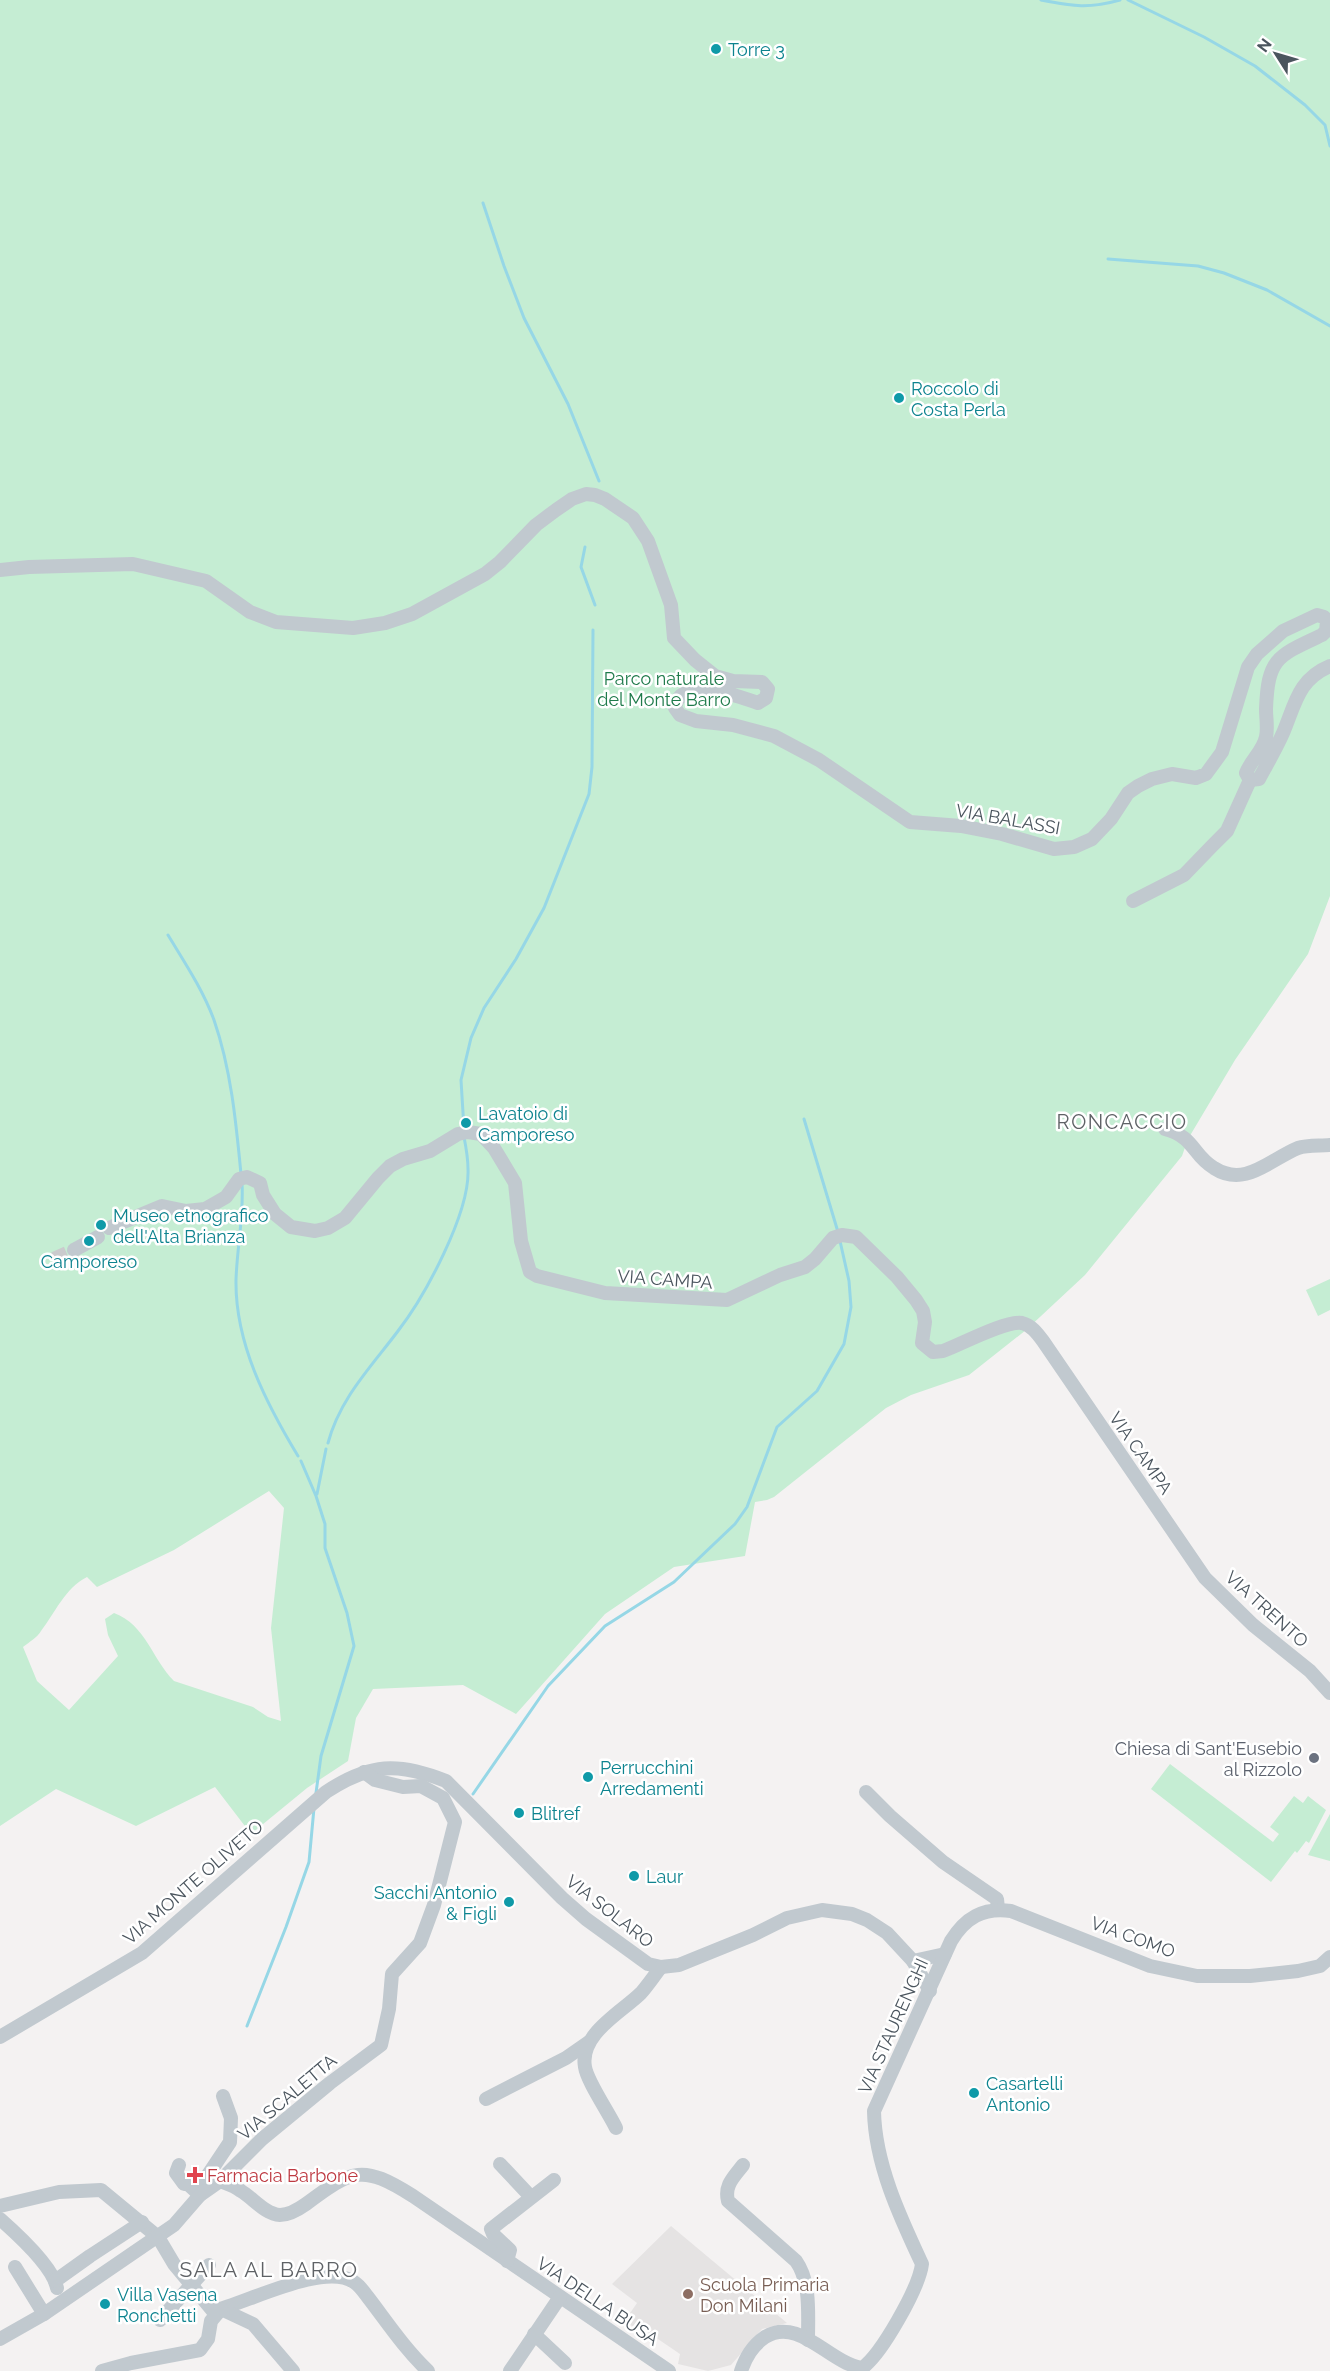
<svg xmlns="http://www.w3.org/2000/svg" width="1330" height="2371" viewBox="0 0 1330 2371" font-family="Raleway,sans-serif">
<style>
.education{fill:#e5e3e3}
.green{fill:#c5edd3;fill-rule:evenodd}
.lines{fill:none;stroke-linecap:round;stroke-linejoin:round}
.stream{stroke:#96d7e6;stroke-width:3}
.minor-tunnel{stroke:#cacbcd;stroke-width:14;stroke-dasharray:14 7;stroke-linecap:butt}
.minor{stroke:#c1c9cf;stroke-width:14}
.culture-dot{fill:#0f9aa8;stroke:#fff;stroke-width:2}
.worship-dot{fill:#6b7280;stroke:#fff;stroke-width:2}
.health-dot{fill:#e0444e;stroke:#fff;stroke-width:2}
.education-dot{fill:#8d6e63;stroke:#fff;stroke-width:2}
.labels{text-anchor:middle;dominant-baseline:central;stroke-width:5;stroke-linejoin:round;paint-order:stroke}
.culture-label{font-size:18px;fill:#0d838f;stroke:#fff;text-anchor:start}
.park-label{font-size:18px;fill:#1f7b4b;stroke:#fff}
.street-label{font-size:18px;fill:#4b555e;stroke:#fff}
.worship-label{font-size:18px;fill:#5b616d;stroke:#fff;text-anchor:end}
.health-label{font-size:18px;fill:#be3a42;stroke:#fff;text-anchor:start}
.education-label{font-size:18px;fill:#785e54;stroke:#fff;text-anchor:start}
.neighbourhood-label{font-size:20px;letter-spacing:1.5px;fill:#5f6266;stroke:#fff}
.quarter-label{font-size:21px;letter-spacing:1.5px;fill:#5f6266;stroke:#fff}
</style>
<rect width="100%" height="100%" fill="#f4f2f2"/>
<polygon class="education" points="671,2226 787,2323 762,2329 731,2365 708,2371 678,2364 680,2354 655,2337 624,2322 637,2303 612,2284"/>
<g class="green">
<path d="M0,0H1330V896L1308,954L1235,1060L1188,1139L1182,1156L1085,1275L1026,1330L969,1375L911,1395L886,1408L774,1497L767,1500L755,1502L745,1556L674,1567L605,1614L516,1714L463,1685L373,1689L356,1718L348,1761L307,1788L251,1834L215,1787L136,1826L56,1789L0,1826ZM269,1491L284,1508L271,1628L281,1721L268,1717L253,1707L174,1681C152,1659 146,1625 114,1613L105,1619L108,1635L118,1656L69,1710L37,1681L23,1647C29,1642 37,1638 41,1631C55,1613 65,1588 87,1577L97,1587L174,1550Z"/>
<polygon points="1330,1279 1330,1310 1318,1316 1306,1290"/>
<polygon points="1170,1764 1273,1842 1279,1834 1270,1827 1294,1796 1303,1803 1308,1796 1326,1810 1309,1843 1306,1841 1297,1853 1295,1851 1271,1882 1151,1789"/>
<polygon points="1330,1814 1330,1861 1308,1855"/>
</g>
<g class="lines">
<g class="stream">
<path d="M1041,0C1073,6 1088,9 1120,0"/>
<polyline points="1128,0 1204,37 1255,66 1305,105 1325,125 1330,146"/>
<polyline points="483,203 504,266 524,318 568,404 599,481"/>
<polyline points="1108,259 1198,266 1224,273 1267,290 1330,326"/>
<polyline points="585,547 581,567 595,605"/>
<path d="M168,935C185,963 203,990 214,1020C231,1069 236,1122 241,1174"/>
<polyline points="804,1119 838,1232"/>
<polyline points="464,1129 461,1080 471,1038 484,1008 516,959 544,908 589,794 592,767 593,630"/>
<path d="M242,1183C244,1216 237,1247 236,1280C235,1343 266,1403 298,1456"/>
<path d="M328,1443C340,1398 371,1367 398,1331C425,1296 470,1213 468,1169C468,1158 466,1147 464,1137"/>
<polyline points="301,1461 316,1496 325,1524 325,1548 347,1613 354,1646 321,1756 316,1793"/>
<polyline points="317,1494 326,1449"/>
<polyline points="473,1794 548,1686 605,1626 674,1582 735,1524 747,1507 777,1427 817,1391 844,1344 851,1307 849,1281 840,1241"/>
<polyline points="247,2026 286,1927 309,1862 314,1808"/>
</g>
<polyline class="minor-tunnel" points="54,1259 74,1250"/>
<g class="minor">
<path d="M0,570L29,567L133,564L206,581L250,612L276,622L353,628L385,623L412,614L485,574L500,562L536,525L556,510L572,499L586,494L595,495L605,499L633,518L648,541L671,605L674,638L695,660L715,676L733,681L762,682L768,689L766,698L758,703C737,696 680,674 675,708L680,715L696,721L733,725L774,736L819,760L910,822L961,826L1002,834L1054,849L1074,847L1092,839L1111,819L1128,793L1138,786L1152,779L1172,774L1196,778L1206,774L1222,752L1248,667L1257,654L1283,631L1317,615L1324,617L1327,621L1326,631L1322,635C1277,656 1268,658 1266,709C1266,718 1268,728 1266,737C1263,751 1251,760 1246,773L1250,780L1259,779C1267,764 1276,749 1283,733C1295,705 1298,679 1330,666"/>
<polyline points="1133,901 1184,875 1212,846 1227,831 1250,780"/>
<path d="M1165,1129C1195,1137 1192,1155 1214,1168C1245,1188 1269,1160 1298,1148C1307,1145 1320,1146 1330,1145"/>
<path d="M109,1228L162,1206L186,1211L205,1209L226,1197L239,1179L247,1177L260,1183L263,1195L275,1214L291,1227L315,1231L328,1228L345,1218L378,1178L390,1166L403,1159L430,1151L458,1134L468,1132L481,1134L494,1148L515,1183L521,1241L530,1272L537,1276L605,1293L727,1300L780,1275L805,1267L815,1259L833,1238L842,1235L856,1237L897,1277L916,1300L923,1311L925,1322L922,1343L933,1352L943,1351C960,1345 1006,1320 1022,1323C1031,1325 1037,1333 1043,1341L1205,1578L1253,1625L1310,1671L1330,1693"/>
<polyline points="74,1250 98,1237"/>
<polyline points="866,1792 890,1816 943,1862 997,1899 998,1909"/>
<polyline points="930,1991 913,1961 945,1954"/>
<path d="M0,2037L142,1953L326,1792C370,1763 398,1762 446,1781L562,1898L586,1919L648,1964L661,1967L679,1965L753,1935L787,1918L822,1910L852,1914L867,1920L887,1933L913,1961"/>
<polyline points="486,2099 566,2058 589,2042"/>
<path d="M616,2128C609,2113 587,2081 585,2067C579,2034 622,2012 641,1993C648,1985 654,1976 661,1967"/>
<polyline points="500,2164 531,2197"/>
<polyline points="179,2165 176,2173 184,2184 188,2184 200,2195 206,2178 230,2142 231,2118 223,2096"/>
<path d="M743,2165C734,2177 724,2185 728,2201L796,2261C811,2282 808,2315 808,2340"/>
<path d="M220,2181C228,2184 235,2186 241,2191C253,2198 265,2214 280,2215C289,2215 299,2209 306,2204C353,2169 362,2164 413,2196L669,2371"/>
<path d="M0,2206L59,2192L101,2190L158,2237L174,2264L213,2311C247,2303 323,2262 354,2282C359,2285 364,2292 367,2296C387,2322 404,2348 428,2371"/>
<path d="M0,2219C17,2234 53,2267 57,2288"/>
<polyline points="507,2261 510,2250 493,2234 491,2229 554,2180"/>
<polyline points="15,2267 44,2314"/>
<polyline points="55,2281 90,2256 142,2222"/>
<polyline points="221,2309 253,2324 293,2371"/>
<polyline points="160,2320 209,2265"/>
<polyline points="534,2334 565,2363"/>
<polyline points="0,2339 44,2314 174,2225 200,2195 220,2181 262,2139 330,2083 381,2045 389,2009 392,1974 420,1943 434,1905 455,1822 443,1798 421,1786 403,1787 375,1780 364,1772"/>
<polyline points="102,2371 131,2363 200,2350 208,2339 211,2321 221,2309"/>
<polyline points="510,2371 560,2297"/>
<path d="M741,2371C746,2357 752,2346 765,2337C799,2316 829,2363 862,2368C881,2355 919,2288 922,2264C900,2217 875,2164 874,2111L951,1941C965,1918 983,1907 1011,1911L1150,1966L1197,1976H1250L1298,1971L1320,1966L1330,1957"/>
</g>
</g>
<g class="culture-dot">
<circle cx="716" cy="49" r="6"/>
<circle cx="899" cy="398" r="6"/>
<circle cx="466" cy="1123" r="6"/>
<circle cx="101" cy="1225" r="6"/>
<circle cx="89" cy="1241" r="6"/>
<circle cx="588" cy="1777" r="6"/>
<circle cx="519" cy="1813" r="6"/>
<circle cx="634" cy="1876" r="6"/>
<circle cx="509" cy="1902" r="6"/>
<circle cx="974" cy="2093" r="6"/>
<circle cx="105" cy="2304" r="6"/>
</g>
<circle class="worship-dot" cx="1314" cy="1758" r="6"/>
<path class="health-dot" d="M192 2166h6v6h6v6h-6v6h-6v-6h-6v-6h6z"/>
<circle class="education-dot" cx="688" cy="2294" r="6"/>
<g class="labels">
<g class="culture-label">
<text x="728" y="49">Torre 3</text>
<text x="911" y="388">Roccolo di<tspan x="911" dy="21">Costa Perla</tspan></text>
<text x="478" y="1113">Lavatoio di<tspan x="478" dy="21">Camporeso</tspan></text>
<text x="113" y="1215">Museo etnografico<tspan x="113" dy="21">dell'Alta Brianza</tspan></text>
<text x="89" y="1261" text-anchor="middle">Camporeso</text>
<text x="600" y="1767">Perrucchini<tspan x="600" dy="21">Arredamenti</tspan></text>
<text x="531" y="1813">Blitref</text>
<text x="646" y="1876">Laur</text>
<text x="497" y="1892" text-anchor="end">Sacchi Antonio<tspan x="497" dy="21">&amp; Figli</tspan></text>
<text x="986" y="2083">Casartelli<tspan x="986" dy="21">Antonio</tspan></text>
<text x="117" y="2294">Villa Vasena<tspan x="117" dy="21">Ronchetti</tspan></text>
</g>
<g class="park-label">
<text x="664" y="678">Parco naturale<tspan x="664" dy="21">del Monte Barro</tspan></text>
</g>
<g class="street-label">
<text transform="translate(1008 819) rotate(10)">VIA BALASSI</text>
<text transform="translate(665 1279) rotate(4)">VIA CAMPA</text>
<text transform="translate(1141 1453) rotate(55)">VIA CAMPA</text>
<text transform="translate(1267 1609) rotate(42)">VIA TRENTO</text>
<text transform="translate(193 1882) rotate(-41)">VIA MONTE OLIVETO</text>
<text transform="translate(610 1911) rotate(38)">VIA SOLARO</text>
<text transform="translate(1133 1937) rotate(20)">VIA COMO</text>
<text transform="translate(893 2026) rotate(-66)">VIA STAURENGHI</text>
<text transform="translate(287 2097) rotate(-40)">VIA SCALETTA</text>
<text transform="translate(598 2301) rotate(34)">VIA DELLA BUSA</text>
</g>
<g class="worship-label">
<text x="1302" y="1748">Chiesa di Sant'Eusebio<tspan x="1302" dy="21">al Rizzolo</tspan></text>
</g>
<g class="health-label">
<text x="207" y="2175">Farmacia Barbone</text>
</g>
<g class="education-label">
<text x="700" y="2284">Scuola Primaria<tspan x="700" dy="21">Don Milani</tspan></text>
</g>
<g class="neighbourhood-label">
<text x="1122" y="1122">RONCACCIO</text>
</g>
<g class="quarter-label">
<text x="269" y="2269">SALA AL BARRO</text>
</g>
</g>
<g transform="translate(1276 54) rotate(307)" stroke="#ffffff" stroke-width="4.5" paint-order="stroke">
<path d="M0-4.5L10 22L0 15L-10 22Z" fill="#4b555e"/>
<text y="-9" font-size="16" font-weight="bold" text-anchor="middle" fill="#4b555e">N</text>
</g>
</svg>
